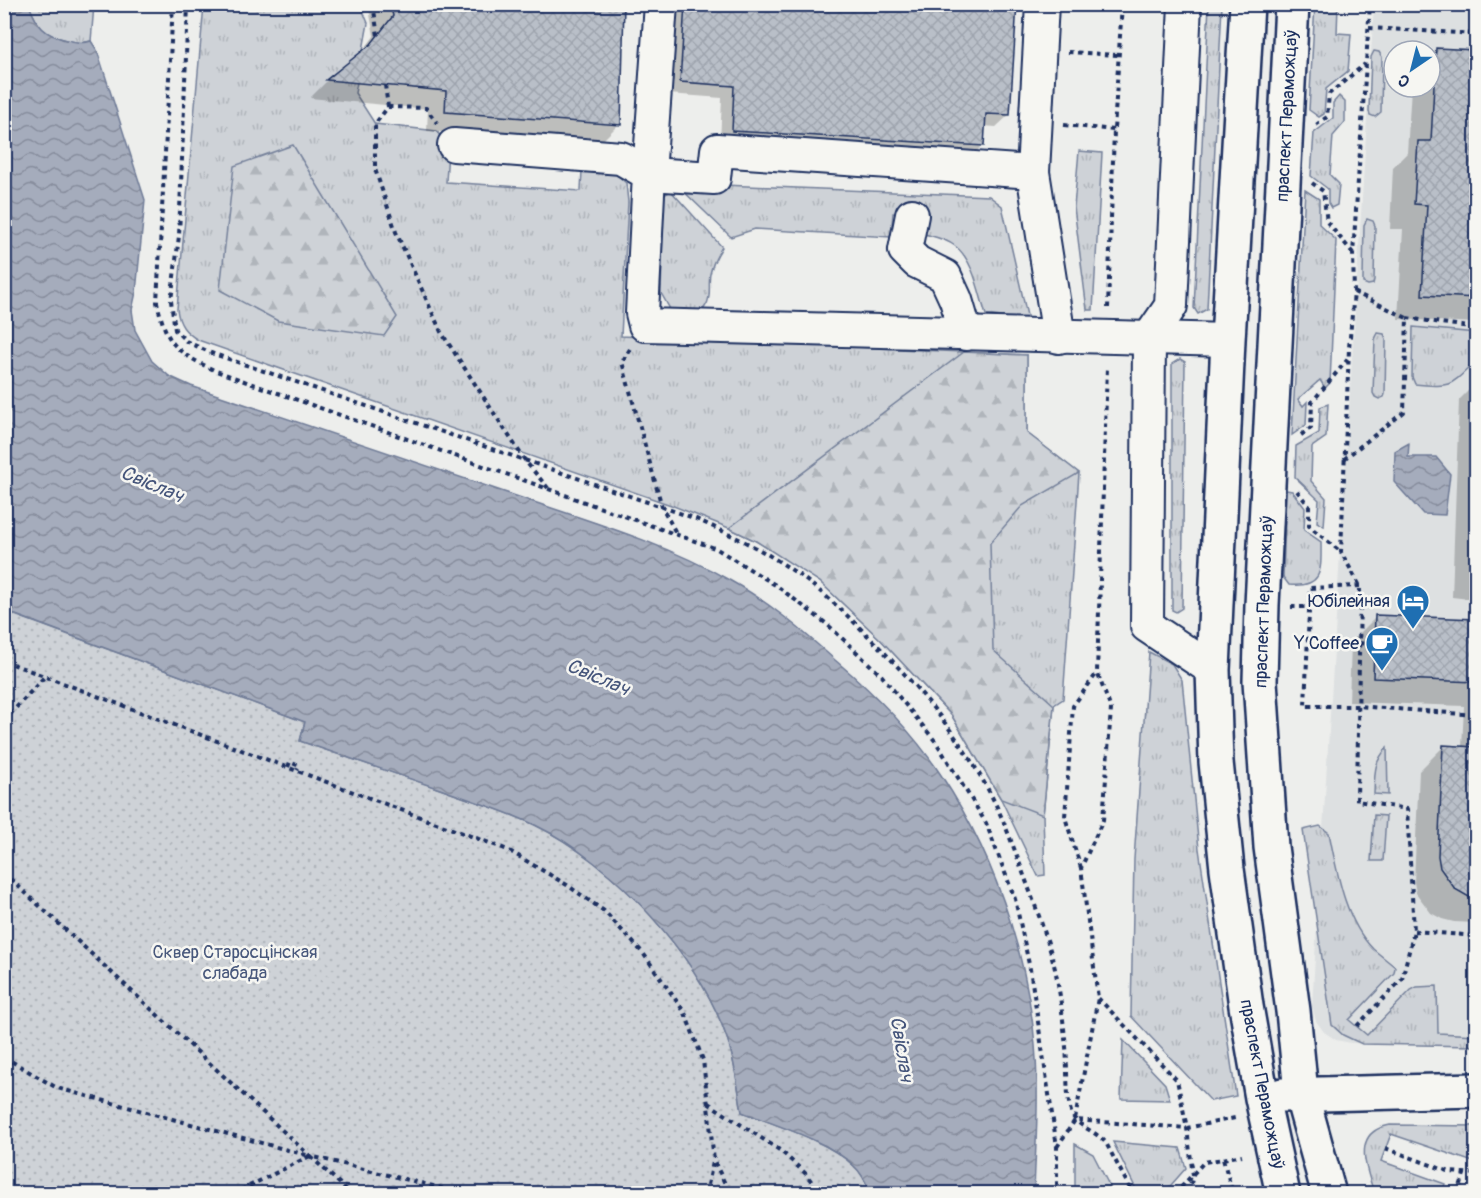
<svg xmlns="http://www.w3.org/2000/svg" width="1481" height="1198" viewBox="0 0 1481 1198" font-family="Pangolin,sans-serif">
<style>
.built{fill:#dde0e1;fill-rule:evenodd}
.grass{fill:url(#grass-tufts);stroke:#74809a;stroke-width:1.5}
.forest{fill:url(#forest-firs);stroke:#74809a;stroke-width:1.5}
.park{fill:url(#park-dots);stroke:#74809a;stroke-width:1.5}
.water{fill:url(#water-waves);stroke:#6e7a96;stroke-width:1.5}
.shadow{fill:#0003}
.building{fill:url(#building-cross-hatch);stroke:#1b2f5e;stroke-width:1.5}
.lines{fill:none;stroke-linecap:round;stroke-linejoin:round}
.minor-casing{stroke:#1b2f5e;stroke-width:36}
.major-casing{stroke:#1b2f5e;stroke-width:38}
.path{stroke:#1b2f5e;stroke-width:4;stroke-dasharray:4.5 4.5;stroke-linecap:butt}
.minor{stroke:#f6f6f2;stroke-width:32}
.major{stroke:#f6f6f2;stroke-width:33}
.labels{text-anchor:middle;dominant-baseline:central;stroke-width:5;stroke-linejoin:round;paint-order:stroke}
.street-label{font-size:18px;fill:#1b2f5e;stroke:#f6f6f2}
.poi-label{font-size:18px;fill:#1b2f5e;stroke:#f6f6f2;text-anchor:end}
.park-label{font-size:18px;fill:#48587c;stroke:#f6f6f2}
.water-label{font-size:20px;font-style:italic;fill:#44547a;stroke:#f6f6f2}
</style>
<defs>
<pattern id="grass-tufts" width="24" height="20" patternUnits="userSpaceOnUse" patternTransform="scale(1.5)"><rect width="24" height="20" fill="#ced2d7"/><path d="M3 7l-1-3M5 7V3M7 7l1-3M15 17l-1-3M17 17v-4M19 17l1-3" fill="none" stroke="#b0b5bb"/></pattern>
<pattern id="forest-firs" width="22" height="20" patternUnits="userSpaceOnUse" patternTransform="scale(1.5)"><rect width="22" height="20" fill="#ced2d7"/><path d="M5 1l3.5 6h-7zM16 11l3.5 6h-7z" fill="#b0b5bb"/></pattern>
<pattern id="park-dots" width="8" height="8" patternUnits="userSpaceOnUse" patternTransform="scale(1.5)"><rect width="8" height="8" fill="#ced2d7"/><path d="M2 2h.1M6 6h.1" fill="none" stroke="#b0b5bb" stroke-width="1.8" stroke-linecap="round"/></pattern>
<pattern id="water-waves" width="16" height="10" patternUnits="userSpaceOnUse" patternTransform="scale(1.5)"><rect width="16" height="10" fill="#a5acbc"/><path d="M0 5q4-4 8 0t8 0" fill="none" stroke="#868c9c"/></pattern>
<pattern id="building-cross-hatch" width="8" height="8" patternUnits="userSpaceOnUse" patternTransform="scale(1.5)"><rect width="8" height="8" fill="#b9bfc8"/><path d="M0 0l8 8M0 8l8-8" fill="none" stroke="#9ea4ae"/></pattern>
</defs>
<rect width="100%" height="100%" fill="#edeeec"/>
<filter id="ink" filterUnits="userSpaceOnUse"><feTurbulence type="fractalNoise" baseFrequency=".0167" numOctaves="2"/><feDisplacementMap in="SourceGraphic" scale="12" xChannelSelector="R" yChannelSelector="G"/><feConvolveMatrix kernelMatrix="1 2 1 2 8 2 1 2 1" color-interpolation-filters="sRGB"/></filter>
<g filter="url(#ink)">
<path class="built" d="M1374,5H1476V1047L1351,1043L1336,1040L1324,1032L1316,1021L1312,1006ZM1394,51H1430V87H1394Z"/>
<g class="grass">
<path d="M360,4L368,23L355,93L375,124L437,131L448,150L446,182L581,191L582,170H612L626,183L628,202L621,336L1027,355V433L1079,473L1063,699L1054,705L1043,815L1045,875L1038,876L1001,799L952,716L880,639L820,582L789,560L756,541L729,528L671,505L198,340C185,332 179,325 177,309L204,5Z"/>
<path d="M29,5H94L91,41C82,44 76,42 67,40C44,35 37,26 29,5Z"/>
<polygon points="1209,5 1222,5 1207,309 1198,314 1194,308"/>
<polygon points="1315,5 1338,5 1337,33 1351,34 1348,71 1326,89 1324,114 1319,117 1309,110"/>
<polygon points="1374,51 1379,52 1382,57 1381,112 1375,117 1370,115 1369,111 1371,57"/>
<polygon points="1339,96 1345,102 1345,122 1333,136 1330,175 1339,184 1337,205 1331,208 1328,203 1328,189 1311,176 1314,133 1333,118 1333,103"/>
<polygon points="1079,151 1102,153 1093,310 1087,310 1074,207"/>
<path d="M675,183L989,196L1002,206L1028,320L986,315C979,294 974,260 955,246C946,239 935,237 924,234L912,215L893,213L891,237L755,229L731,237Z"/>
<polygon points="1305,190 1319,199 1319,224 1336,240 1330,383 1325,388 1320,380 1298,399 1303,406 1307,402 1306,425 1292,435"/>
<path d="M671,191L722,247C717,255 712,264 710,274C708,284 712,298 705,307C700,315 686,315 678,316L670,309L661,293L664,195Z"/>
<polygon points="1367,219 1373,221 1375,226 1374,280 1373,284 1368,285 1363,283 1363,279 1364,225"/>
<path d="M1413,327L1476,333L1475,362C1448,388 1452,387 1415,384L1412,377Z"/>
<polygon points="1378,333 1384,334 1386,339 1385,394 1384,397 1379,399 1375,397 1373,393 1375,339"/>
<polygon points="1180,359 1185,362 1182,608 1176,612 1172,610 1172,364"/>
<polygon points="1328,404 1326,437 1312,447 1311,481 1326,498 1324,526 1317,522 1319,500 1295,477 1296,446 1319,433 1320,407"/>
<path d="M1286,490L1292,491L1305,508L1304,530L1321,542C1321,569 1324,588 1289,585L1283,577Z"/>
<polygon points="1149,652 1172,664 1182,680 1199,849 1236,1096 1211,1101 1131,1016 1134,859"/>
<path d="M1387,748L1388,795L1374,794C1375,774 1373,763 1387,748Z"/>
<polygon points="1374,815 1386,816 1383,861 1371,861"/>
<path d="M1320,826L1329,833C1337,871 1344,919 1373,949C1380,955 1388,961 1395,967L1394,973L1349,1020L1367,1035L1411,990L1417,987L1437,986L1438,1033L1476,1035V1046L1362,1044L1343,1035L1332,1025L1303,830Z"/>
<polygon points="1123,1040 1165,1084 1170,1100 1121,1099"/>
<path d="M1390,1125L1476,1126V1163L1391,1134L1381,1161L1445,1184L1442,1193H1374C1369,1175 1354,1143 1376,1130C1380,1127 1386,1126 1390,1125Z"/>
<polygon points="1113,1142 1180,1148 1186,1168 1164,1193 1138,1193"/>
<polygon points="1075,1144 1093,1154 1113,1193 1075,1193"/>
</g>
<g class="forest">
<polygon points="293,145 397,317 384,336 278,321 220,290 234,166"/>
<polygon points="964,352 1027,355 1027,433 1079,473 1022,506 990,543 993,650 1054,705 1043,815 1001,799 952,716 880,639 820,582 756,541 729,528"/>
</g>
<path class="park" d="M4,611L305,722L300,741C346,757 392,773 437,788C470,800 504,810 535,825C615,863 700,957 728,1041C735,1063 738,1088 742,1112C775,1125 829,1141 854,1166C862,1173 867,1184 871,1193H5Z"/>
<g class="water">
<path d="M4,5H29C37,26 44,35 67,40C76,42 82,44 91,41L97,50L145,200L136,292L132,310L135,330L152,361L169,376L191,386C298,422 405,459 513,495C586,520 663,542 731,581C769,602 803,631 835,660C874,693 913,732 941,775C1000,864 1035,975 1037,1083C1038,1119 1035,1157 1034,1193H871C867,1184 862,1173 854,1166C829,1141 775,1125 742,1112C738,1088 735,1063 728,1041C700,957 614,863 535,825C503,810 470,800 437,788C391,772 345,757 300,741L305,722L5,611Z"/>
<polygon points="1409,443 1408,457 1436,457 1450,474 1445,515 1423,514 1394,482 1395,451"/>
</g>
<g class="shadow">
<polygon points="368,4 622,4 619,124 600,143 427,131 428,109 310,98 327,81 360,55 374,36"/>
<polygon points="673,4 1015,4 1009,115 996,127 983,126 982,146 970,158 720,143 722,98 668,94"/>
<polygon points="1436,50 1476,52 1476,323 1398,319 1403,229 1390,229 1393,167 1407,153 1411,87 1430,87 1430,56"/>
<polygon points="1476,383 1476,923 1454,922 1442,919 1431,913 1416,893 1414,882 1419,771 1444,746 1462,748 1464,706 1349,702 1351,642 1376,617 1468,620 1469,599 1452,597 1459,400"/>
</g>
<g class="building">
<polygon points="390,4 624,4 621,125 445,112 446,91 326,80 371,44 393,16"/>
<polygon points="685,4 1017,4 1010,115 986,114 984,146 732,131 734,86 680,82"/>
<polygon points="1436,48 1476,50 1476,298 1422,295 1427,205 1414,204 1418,141 1431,141"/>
<polygon points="1375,615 1476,619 1476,682 1373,678"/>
<polygon points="1443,745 1476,747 1476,901 1455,889 1440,868 1438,856"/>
</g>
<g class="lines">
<g class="minor-casing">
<g id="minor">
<polyline points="661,4 649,174 714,178 717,150 1033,172"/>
<polyline points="1042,4 1033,172 1059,337"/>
<polyline points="1185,4 1171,306 1149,338 1147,626 1213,670"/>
<polyline points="454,145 621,158 649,174 642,313 645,325 1228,340"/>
<polyline points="912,215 905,250 917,262 945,276 956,300 966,334"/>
</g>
</g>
<g class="major-casing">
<g id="major">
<polyline points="1247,4 1228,340 1213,670 1216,762 1227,869 1246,1006 1262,1098 1283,1194"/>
<polyline points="1292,4 1262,605 1260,681 1271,847 1293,1011 1301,1093 1329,1194"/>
<polyline points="1282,1095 1476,1090"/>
</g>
</g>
<g class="path">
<path d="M173,4L157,302C167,346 176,352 216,371L717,549L777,586L828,625L882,676L936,742L986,823L1015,899L1030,969L1057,1147V1194"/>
<path d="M188,4L179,236L171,301L175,330L186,341L211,353L694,518C722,531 750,543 775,559C808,579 836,604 863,631C913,680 958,733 991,795C1003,818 1012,843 1021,867C1032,898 1045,929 1053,961C1060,987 1063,1020 1066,1047C1068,1064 1065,1106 1074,1118C1080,1127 1097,1132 1106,1143L1133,1194"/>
<polyline points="373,4 378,36"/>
<polyline points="1369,28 1476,34"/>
<polyline points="1068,52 1118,55"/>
<polyline points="385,85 388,107 375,124 375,169 396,232 441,332 526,462 548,488"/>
<polyline points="388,107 426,108 437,123"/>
<polyline points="1064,125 1114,130"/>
<polyline points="1316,125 1327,117 1329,94 1365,64"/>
<polyline points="1312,183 1323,191 1327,222 1353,253"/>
<polyline points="1108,308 1114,130 1122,4"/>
<polyline points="1407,318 1476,328"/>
<polyline points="630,349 622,362 662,507 676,533"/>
<polyline points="1301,435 1311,428 1312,402 1348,359"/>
<polyline points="1344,459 1404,412 1407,318 1354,292"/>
<polyline points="1297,491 1309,506 1309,526 1341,552"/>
<polyline points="1360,586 1310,588 1305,706 1357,706 1476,715"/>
<polyline points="1291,607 1308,607"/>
<polyline points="1359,643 1374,645"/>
<polyline points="4,661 508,850 567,885 604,911 643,953 685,1013 703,1060 714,1161 730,1194"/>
<polyline points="4,721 46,675"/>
<polyline points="288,767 290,762 299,766 297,770"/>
<polyline points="1081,868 1065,817 1073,706 1097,673"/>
<polyline points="4,873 310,1156 466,1194"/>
<polyline points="1414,931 1476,936"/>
<polyline points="1098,998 1177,1080 1187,1128 1193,1176 1188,1194"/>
<polyline points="1357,1026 1402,979 1414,931 1407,809 1357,801 1360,586 1341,552 1349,348 1354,292 1353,254 1370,4"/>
<polyline points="4,1057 57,1088 310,1156 351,1194"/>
<polyline points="708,1103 781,1151 805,1173 821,1194"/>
<polyline points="1075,1119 1098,998 1081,868 1103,820 1111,709 1097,672 1107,367"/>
<polyline points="1057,1147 1075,1120 1187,1128 1235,1118"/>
<polyline points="1385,1148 1450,1172 1476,1174"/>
<polyline points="1223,1159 1242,1155"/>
<polyline points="233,1194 310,1156"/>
<polyline points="706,1194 713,1162"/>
<polyline points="1175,1194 1204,1162 1223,1159 1233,1194"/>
<polyline points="1458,1194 1464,1174"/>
</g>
<use href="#minor" class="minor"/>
<use href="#major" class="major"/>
</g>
</g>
<defs>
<g id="hotel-pin" transform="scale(1.725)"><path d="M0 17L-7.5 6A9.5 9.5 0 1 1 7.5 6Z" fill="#1f6fb2" stroke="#f6f6f2"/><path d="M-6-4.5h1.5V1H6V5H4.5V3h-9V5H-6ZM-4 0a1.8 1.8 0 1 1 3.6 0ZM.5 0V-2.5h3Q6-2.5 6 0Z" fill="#fff"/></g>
<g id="cafe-pin" transform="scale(1.725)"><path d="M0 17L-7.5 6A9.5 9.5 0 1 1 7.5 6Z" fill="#1f6fb2" stroke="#f6f6f2"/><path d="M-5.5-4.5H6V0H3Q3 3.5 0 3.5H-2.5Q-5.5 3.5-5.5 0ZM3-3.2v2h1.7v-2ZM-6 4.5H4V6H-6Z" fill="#fff"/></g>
</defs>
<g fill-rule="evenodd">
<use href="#hotel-pin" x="1413" y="601"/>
<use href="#cafe-pin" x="1382" y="643"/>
</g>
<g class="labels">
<g class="street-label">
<text transform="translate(1287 116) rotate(-87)">праспект Пераможцаў</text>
<text transform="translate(1264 602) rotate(-88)">праспект Пераможцаў</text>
<text transform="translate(1262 1084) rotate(79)">праспект Пераможцаў</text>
</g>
<g class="poi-label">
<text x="1390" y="601">Юбілейная</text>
<text x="1359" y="643">Y Coffee</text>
</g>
<g class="park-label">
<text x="235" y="952">Сквер Старосцінская<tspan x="235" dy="21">слабада</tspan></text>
</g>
<g class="water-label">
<text transform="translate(152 484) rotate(23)">Свіслач</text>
<text transform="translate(598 677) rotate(23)">Свіслач</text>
<text transform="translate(902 1049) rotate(81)">Свіслач</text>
</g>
</g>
<rect width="1481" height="1198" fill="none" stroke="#f6f6f2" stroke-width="24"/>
<rect x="12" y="12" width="1457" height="1174" fill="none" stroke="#1b2f5e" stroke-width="2" filter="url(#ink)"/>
<g transform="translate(1412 69) rotate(215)"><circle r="28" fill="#f6f6f2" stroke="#9ea6b7" stroke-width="1.5"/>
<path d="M0-4.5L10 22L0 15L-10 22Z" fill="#1f6fb2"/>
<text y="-9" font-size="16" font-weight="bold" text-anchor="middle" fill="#1b2f5e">С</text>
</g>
</svg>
